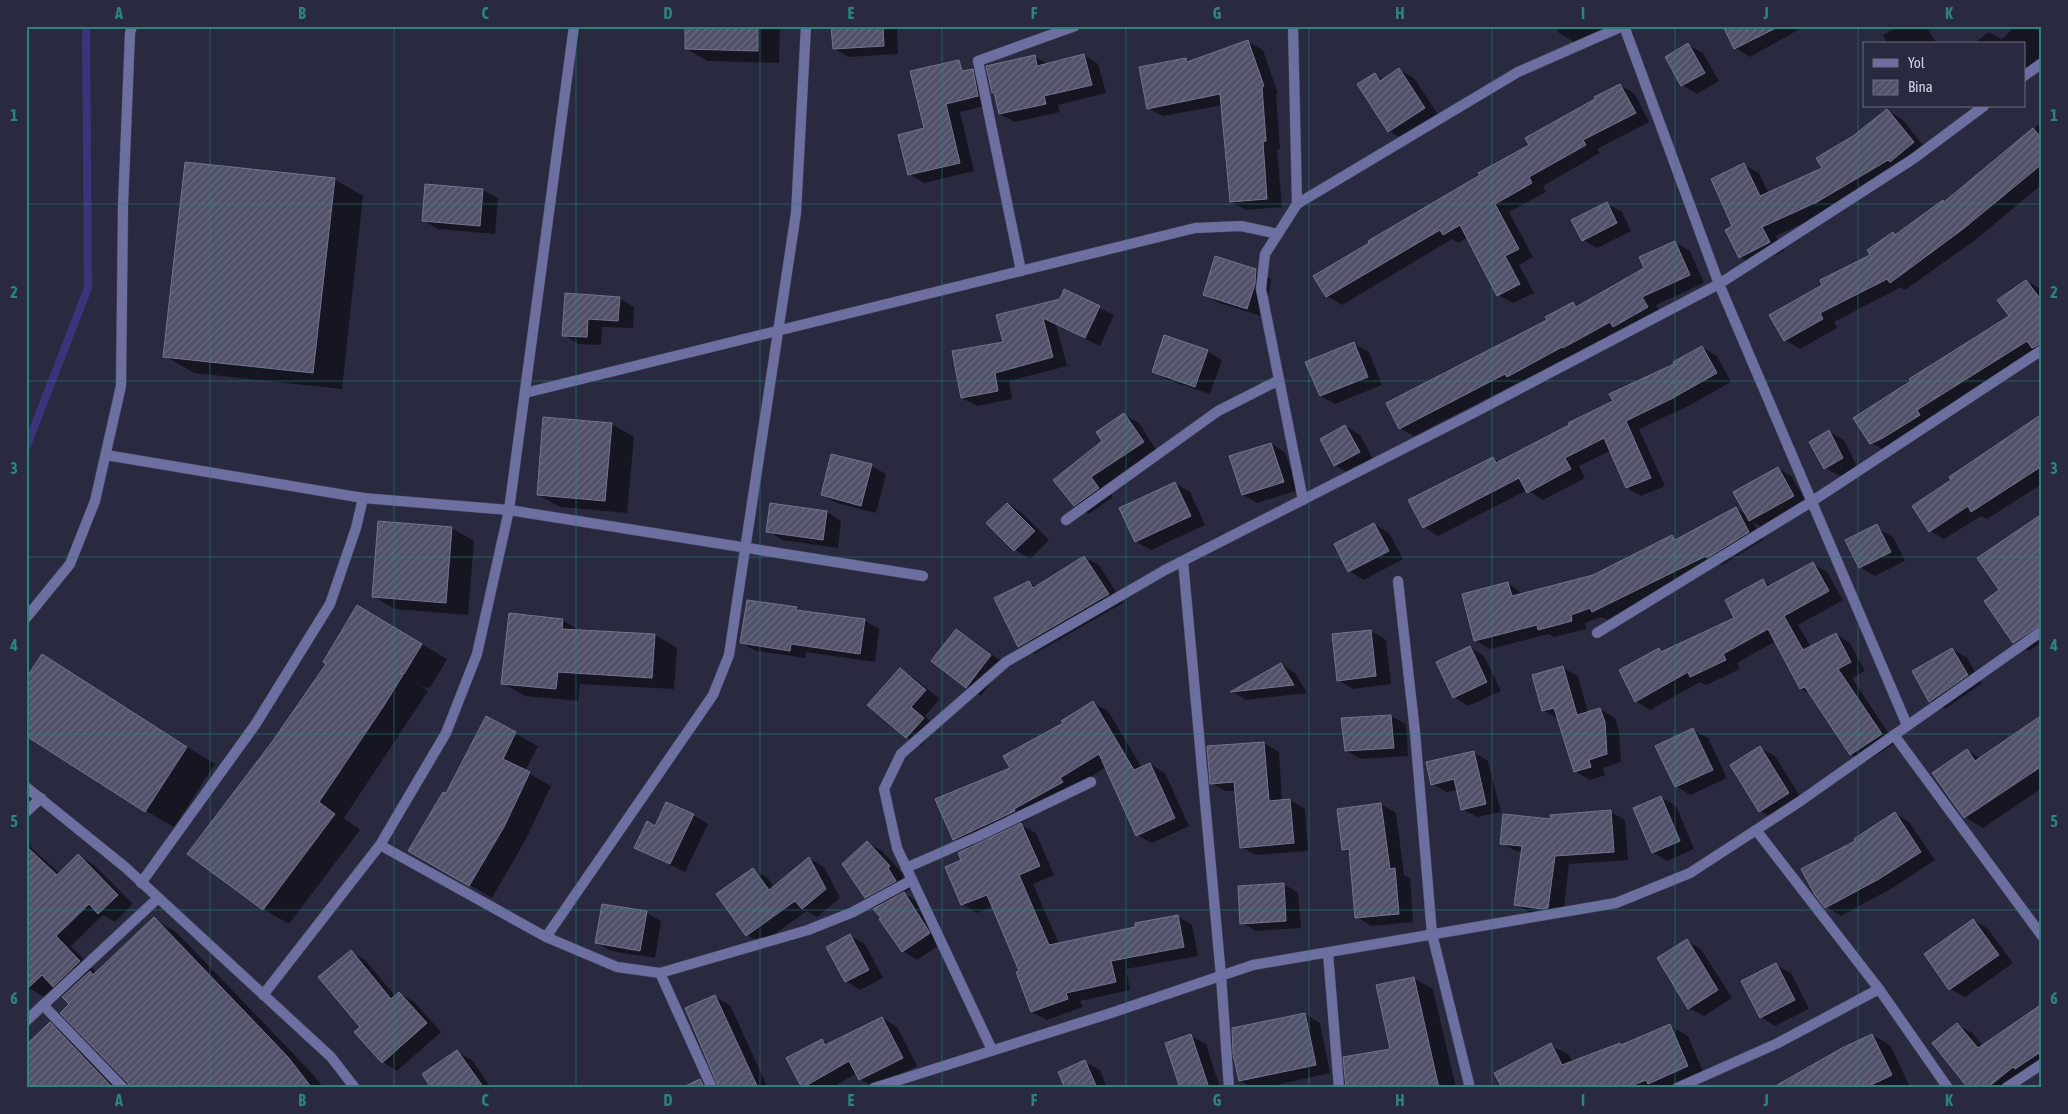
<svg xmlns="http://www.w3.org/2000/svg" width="2068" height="1114" viewBox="0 0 2068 1114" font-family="'Asap Condensed',sans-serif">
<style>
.shadow{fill:#0007}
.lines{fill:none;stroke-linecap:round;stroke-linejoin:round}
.stream{stroke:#39357a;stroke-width:8}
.building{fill:url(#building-hatch);stroke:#73748e}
.service-casing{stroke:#44455a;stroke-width:11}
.minor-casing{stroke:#44455a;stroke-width:11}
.tertiary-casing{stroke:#44455a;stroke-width:11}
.service{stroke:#6d6fa1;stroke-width:10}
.minor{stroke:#6d6fa1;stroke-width:10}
.tertiary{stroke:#6d6fa1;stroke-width:10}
.grid{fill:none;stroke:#2c847f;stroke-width:1;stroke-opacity:0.55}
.neatline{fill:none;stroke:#2c847f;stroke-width:2}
.grid-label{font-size:16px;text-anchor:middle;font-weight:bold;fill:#2c847f}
</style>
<defs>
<pattern id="building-hatch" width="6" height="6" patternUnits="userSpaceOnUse" patternTransform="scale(1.25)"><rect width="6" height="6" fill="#51526a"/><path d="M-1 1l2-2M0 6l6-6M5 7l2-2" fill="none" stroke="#696a7f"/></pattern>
</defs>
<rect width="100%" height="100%" fill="#292a40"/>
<g class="shadow">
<polygon points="686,26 780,26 779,63 708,61 686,49"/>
<polygon points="832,26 897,26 898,54 848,57 834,48"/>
<polygon points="1556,26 1604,26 1605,29 1574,42 1559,33"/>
<polygon points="1724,26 1805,26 1750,57 1735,48"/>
<polygon points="1899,26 1926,26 1937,44 1888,44 1883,35"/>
<polygon points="2015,26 2042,26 2042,59 2024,72 2024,44 1973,44 1989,32 2002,39"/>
<polygon points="1248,42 1263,50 1278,94 1276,95 1280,149 1277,149 1282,207 1246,210 1231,202 1223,105 1163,116 1148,108 1186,59 1191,62"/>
<polygon points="1688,45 1703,53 1719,81 1697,94 1682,85"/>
<polygon points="1084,55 1098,64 1106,93 1058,105 1060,112 1015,122 1000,114 995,94 993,92 1035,57 1048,64"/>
<polygon points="972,70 987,79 992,104 960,112 974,171 924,183 909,174 925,129"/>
<polygon points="1399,70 1414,78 1439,116 1403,139 1388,131 1375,74 1384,80"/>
<polygon points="1620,85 1635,94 1649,122 1597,149 1600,153 1543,186 1546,192 1509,212 1533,257 1519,265 1534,293 1513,303 1498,295 1468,237 1458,243 1452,239 1342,305 1327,296 1315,276 1531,145"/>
<polygon points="1888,111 1902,119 1928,151 1832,210 1776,236 1784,251 1754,265 1740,257 1734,227 1744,165 1759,173 1769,194 1823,168 1854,137"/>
<polygon points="2042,122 2042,184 1978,238 1905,290 1901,287 1834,322 1837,328 1800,349 1785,340 1824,286 1872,255 1945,203"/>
<polygon points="334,179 363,196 342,389 194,373 165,356"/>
<polygon points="426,185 483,190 498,198 495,234 438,229 423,220"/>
<polygon points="1607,204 1622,212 1631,231 1597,248 1583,240"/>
<polygon points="1675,242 1690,251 1704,283 1656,305 1662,316 1522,384 1519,382 1414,436 1400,428 1573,303 1580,307 1646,269"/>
<polygon points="1256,270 1271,279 1269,293 1261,316 1219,303 1204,294"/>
<polygon points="2026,281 2039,288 2042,286 2042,351 1886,451 1871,443 2010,317"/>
<polygon points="1065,291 1114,315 1100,346 1056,325 1067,366 1009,381 1012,399 977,406 962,398 1005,343 1061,300"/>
<polygon points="566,295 619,298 634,307 633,328 602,327 601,345 578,344 564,335"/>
<polygon points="1354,344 1369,352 1382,385 1335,404 1321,396"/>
<polygon points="1702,347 1717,356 1731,382 1686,407 1639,429 1665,486 1641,496 1627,488 1610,451 1579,466 1585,478 1543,500 1527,490 1438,536 1424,527 1493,458 1500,462 1614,402"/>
<polygon points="1207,351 1222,360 1210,394 1168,380 1153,371"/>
<polygon points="1124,415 1139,423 1157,451 1105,486 1113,497 1089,514 1074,505 1104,441"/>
<polygon points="2042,418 2042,484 1987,519 1981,516 1944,539 1930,531"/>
<polygon points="612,424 634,437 627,513 560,507 538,495"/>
<polygon points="1345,426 1360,435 1374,461 1350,474 1335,465"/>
<polygon points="1829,432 1844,440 1857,467 1840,476 1825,468"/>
<polygon points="1271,444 1285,452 1298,490 1257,503 1243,495"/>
<polygon points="871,466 886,474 876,513 837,503 822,495"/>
<polygon points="1778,468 1792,477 1808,505 1765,529 1753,522 1763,540 1722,565 1720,564 1608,620 1602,617 1585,623 1586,629 1554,637 1548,634 1490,649 1475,640 1508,583 1523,594 1594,576 1672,536 1678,539 1736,509 1747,515"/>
<polygon points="1175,483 1190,492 1205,525 1151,550 1136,542 1121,509"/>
<polygon points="1008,504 1022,513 1049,540 1030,559 1015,550 988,523"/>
<polygon points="827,512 841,521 838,548 782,540 768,531"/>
<polygon points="1374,524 1389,533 1403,559 1364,580 1349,571"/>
<polygon points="452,528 474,541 468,615 395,609 373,596"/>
<polygon points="1878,529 1893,537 1905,561 1875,576 1860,567"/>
<polygon points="1084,557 1099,565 1123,603 1034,654 1019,646 1029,582 1037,587"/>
<polygon points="1813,564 1827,572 1843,600 1798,625 1811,647 1836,634 1850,643 1865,671 1852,678 1895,743 1866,762 1851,754 1812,695 1801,689 1776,641 1737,663 1740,669 1706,685 1700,682 1650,710 1636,701 1659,649 1663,652 1736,618 1763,581 1772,586"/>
<polygon points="796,608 802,612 864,620 879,629 875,662 806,652 805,658 756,651 742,643"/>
<polygon points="511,614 563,620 581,631 655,635 677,648 674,689 580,684 578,701 525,696 503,683"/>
<polygon points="2042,615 2042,642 2029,651 2014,642"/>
<polygon points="383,621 447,659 430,688 421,687 428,691 344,818 360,830 289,924 263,909"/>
<polygon points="957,630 971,639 1005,664 981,696 966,687"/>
<polygon points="1371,631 1386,640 1391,684 1353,689 1338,680"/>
<polygon points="1470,647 1484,656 1501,691 1468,706 1454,697"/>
<polygon points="1952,649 1967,658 1982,683 1945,709 1930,701"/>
<polygon points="42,656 215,764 174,827 146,811"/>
<polygon points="1281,664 1295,673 1307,693 1246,700 1233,692"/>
<polygon points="1563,668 1578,676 1588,713 1600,709 1615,718 1619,732 1621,762 1603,768 1605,775 1590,780 1575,771 1558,719 1543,710"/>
<polygon points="900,669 914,678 940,699 925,716 937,727 921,746 907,737"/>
<polygon points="1093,703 1108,711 1142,768 1150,764 1165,773 1189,826 1152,843 1137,835 1106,767 1028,817 1029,819 1019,824 1036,833 1054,875 1033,884 1059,944 1137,928 1177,916 1192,925 1198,956 1126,969 1130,990 1080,1001 1083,1007 1047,1020 1032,1012 1020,971 993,906 977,913 962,904 963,861 970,849 954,839 1011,769 1064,724"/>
<polygon points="1391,716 1406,724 1408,756 1361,759 1346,751"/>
<polygon points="2042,717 2042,788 1983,828 1965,817 1967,751 1981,759"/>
<polygon points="492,721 538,746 525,771 551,786 526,839 492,898 410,850 447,795"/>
<polygon points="1693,730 1708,738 1727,778 1690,795 1676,786"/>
<polygon points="1264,743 1279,752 1282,801 1290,800 1305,809 1308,851 1256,855 1241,847 1236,791 1226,791 1211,783"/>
<polygon points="1760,748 1775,756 1803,801 1775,819 1760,811"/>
<polygon points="1474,752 1488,761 1501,812 1477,817 1462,809 1458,790 1447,792 1432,784"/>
<polygon points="1661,797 1676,806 1694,849 1667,861 1653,852"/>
<polygon points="1381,804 1396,813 1404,875 1410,878 1413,922 1371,926 1357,917 1351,853 1343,849"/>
<polygon points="1611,812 1625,820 1628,860 1569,864 1563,916 1530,913 1516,904 1523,852 1516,851 1501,843 1552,821"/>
<polygon points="1895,813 1909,822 1935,860 1894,887 1841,916 1826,907 1857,841"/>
<polygon points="693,815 708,824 685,872 636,848"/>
<polygon points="26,843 60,874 79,856 94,865 133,904 115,922 103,915 71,946 95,971 92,974 95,976 154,919 176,932 310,1071 324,1088 131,1088 71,1004 67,994 55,987 44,997 26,986"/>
<polygon points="868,843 882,851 904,875 902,877 910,889 903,893 919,902 944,942 917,960 903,951 881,906 865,897"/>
<polygon points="810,859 824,867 840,898 817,917 807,911 762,943 747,935 753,870 768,878 774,887"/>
<polygon points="1284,884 1298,893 1301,928 1256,931 1242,923"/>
<polygon points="647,913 661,921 655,958 611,951 596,942"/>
<polygon points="1974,920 1988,929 2013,963 1965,997 1950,989"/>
<polygon points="850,936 865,944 883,978 860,990 846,981"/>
<polygon points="1687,941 1701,949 1732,998 1704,1016 1689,1008"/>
<polygon points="351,952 365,960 396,997 400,994 414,1002 441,1032 397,1071 383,1062 356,1032 362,1027"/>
<polygon points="1776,965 1791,973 1809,1009 1775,1026 1761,1017"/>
<polygon points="1413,978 1433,989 1456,1088 1402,1088"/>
<polygon points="715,997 730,1005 768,1088 720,1088"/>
<polygon points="2042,1009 2042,1069 2011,1088 1970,1088 1957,1025 1972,1033 1983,1046"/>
<polygon points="1305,1014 1320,1023 1330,1073 1263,1088 1253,1088 1240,1081"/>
<polygon points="882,1018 897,1027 917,1066 874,1087 860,1079 857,1073 831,1088 803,1087 822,1040 829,1045"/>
<polygon points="50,1024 73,1037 122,1088 26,1088"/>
<polygon points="1670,1026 1688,1036 1705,1077 1680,1088 1503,1088 1550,1045 1569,1055 1573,1063 1623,1046"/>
<polygon points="1872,1035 1890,1045 1909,1085 1903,1088 1774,1088"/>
<polygon points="1191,1036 1206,1044 1220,1088 1182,1088"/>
<polygon points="457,1052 472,1060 491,1088 433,1088"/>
<polygon points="1085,1062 1100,1070 1107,1088 1066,1088"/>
</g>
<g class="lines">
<polyline class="stream" points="26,448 88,288 86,26"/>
</g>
<g class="building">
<polygon points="685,26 758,26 758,51 685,49"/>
<polygon points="831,26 883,26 884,46 833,49"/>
<polygon points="1723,26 1780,26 1734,49"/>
<polygon points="1248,40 1264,86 1262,87 1266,141 1263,142 1267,199 1230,202 1220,94 1147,109 1139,67 1186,58 1187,62"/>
<polygon points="1688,43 1705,73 1681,86 1665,57"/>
<polygon points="1084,54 1092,85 1044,96 1046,104 999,114 994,92 992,93 986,66 1035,55 1037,66"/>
<polygon points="959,60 962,71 973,69 978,96 946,104 960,163 908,175 898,135 924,128 910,71"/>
<polygon points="1399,68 1425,108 1388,132 1357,84 1375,73 1380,81"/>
<polygon points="1620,84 1636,113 1583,140 1586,145 1529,177 1532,183 1495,204 1519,249 1505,256 1520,284 1497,296 1460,225 1443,235 1440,230 1326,297 1313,276 1369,243 1368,241 1480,175 1478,173 1529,145 1525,138 1595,99 1594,97"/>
<polygon points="1887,109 1914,142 1890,162 1888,160 1817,202 1762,227 1770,242 1739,258 1725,230 1732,226 1711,179 1744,163 1760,196 1822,168 1816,158 1853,136"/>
<polygon points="2033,128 2042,139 2042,164 1963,229 1890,283 1887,279 1820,313 1823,319 1784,341 1769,315 1822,285 1820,280 1870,255 1867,250 1893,232 1895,235 1943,200 1944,202"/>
<polygon points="185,162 335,178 313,373 163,357"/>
<polygon points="425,184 483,189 480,226 422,221"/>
<polygon points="1607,202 1617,223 1582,241 1571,220"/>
<polygon points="1675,241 1690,275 1642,297 1648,307 1613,327 1610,322 1563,348 1562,347 1507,377 1505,374 1399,429 1386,403 1547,320 1545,317 1573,302 1576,307 1644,268 1639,257"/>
<polygon points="1215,256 1256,269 1255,284 1247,309 1203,295"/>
<polygon points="2026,280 2042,301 2042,343 2032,348 2027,341 1917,410 1920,415 1883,438 1870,444 1853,418 1911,381 1909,379 2009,316 1997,300"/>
<polygon points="1064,289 1100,306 1085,338 1043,318 1053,357 995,373 998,391 961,398 952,351 1003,342 996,315 1060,299"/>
<polygon points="565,293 620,297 618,321 588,319 587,337 562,336"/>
<polygon points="1164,335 1208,350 1195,387 1152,372"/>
<polygon points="1354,342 1368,377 1320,396 1305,362"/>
<polygon points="1702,346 1717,373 1671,399 1626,421 1651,478 1626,488 1604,438 1565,458 1571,469 1527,493 1519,478 1423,528 1408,500 1493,457 1496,463 1569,425 1568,423 1613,401 1609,394 1674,364 1673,362"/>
<polygon points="1124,413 1144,442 1091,477 1099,488 1074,506 1053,480 1102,441 1096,432"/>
<polygon points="2042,414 2042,466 1971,512 1968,506 1929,532 1912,506 1951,480 1949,477"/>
<polygon points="543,417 612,423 605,501 537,495"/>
<polygon points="1345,425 1360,452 1334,466 1320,439"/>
<polygon points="1829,430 1843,458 1824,469 1809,442"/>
<polygon points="1271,443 1284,482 1242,495 1229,456"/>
<polygon points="831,454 872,464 861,506 821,495"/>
<polygon points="1778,467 1794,496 1749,521 1733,492"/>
<polygon points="1175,482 1191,516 1135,542 1119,508"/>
<polygon points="770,503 827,511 823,540 766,532"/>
<polygon points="1007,503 1035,531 1014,551 986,523"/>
<polygon points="1736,507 1749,532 1707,558 1706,556 1592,612 1590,608 1571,615 1572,621 1538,630 1537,625 1474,641 1462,594 1508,582 1512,596 1593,575 1672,535 1675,540"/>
<polygon points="2042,514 2042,624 2013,643 1984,601 1999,590 1977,558"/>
<polygon points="378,521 452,527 446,603 372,597"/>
<polygon points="1374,523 1389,551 1348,572 1334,544"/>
<polygon points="1877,524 1891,552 1859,568 1845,540"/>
<polygon points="1084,556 1109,594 1018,647 994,598 1029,581 1033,588"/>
<polygon points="1813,562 1829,591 1784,616 1803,650 1836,633 1851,662 1838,669 1882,734 1850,755 1805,687 1800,689 1768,629 1723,654 1726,660 1690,677 1688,672 1635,702 1619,670 1659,648 1661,652 1734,618 1725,600 1763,579 1767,587"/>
<polygon points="747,600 797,607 796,610 865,619 860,654 791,644 790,651 740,643"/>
<polygon points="357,605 422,644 404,674 400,673 403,675 383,707 319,802 335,814 263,910 187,854 272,742 326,664 323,662"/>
<polygon points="509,613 563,619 562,629 655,634 652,678 558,672 556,689 501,684"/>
<polygon points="956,629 991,655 966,688 931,661"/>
<polygon points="1371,630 1376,676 1337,681 1332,634"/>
<polygon points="1470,646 1487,682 1453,698 1436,662"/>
<polygon points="1952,648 1968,675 1929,702 1912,671"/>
<polygon points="42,654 187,747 145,812 26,736 26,678"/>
<polygon points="1281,663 1294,685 1230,692"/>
<polygon points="1563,666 1577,715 1600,708 1605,722 1607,754 1589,760 1591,767 1574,772 1554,708 1542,711 1532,675"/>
<polygon points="900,668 926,690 911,707 924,718 906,738 867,705"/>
<polygon points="1093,701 1134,770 1150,763 1175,818 1136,836 1099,754 1060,778 1063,782 1014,809 1015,811 953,840 935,799 1010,768 1003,756 1063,723 1061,721"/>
<polygon points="1391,715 1394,748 1345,751 1341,718"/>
<polygon points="2042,715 2042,766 1964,818 1932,773 1967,749 1975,761"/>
<polygon points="486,716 516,732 503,759 530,772 504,827 469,886 408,851 443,792 446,793"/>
<polygon points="1693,728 1713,770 1675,787 1655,746"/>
<polygon points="1264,742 1269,801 1290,799 1294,843 1240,848 1234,782 1210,784 1207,746"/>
<polygon points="1760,746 1789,793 1759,812 1730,765"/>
<polygon points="1474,751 1486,804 1461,810 1454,779 1431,785 1426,762"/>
<polygon points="1661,796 1680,841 1652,853 1633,808"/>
<polygon points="666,802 694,814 670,864 634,848 647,821 655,826"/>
<polygon points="1381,803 1390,869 1395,868 1399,914 1355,918 1349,849 1342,850 1337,809"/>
<polygon points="1611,810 1614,852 1555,856 1548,908 1542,909 1514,905 1522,846 1500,844 1503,814 1551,819 1550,815"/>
<polygon points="1895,812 1921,852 1879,879 1825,908 1815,895 1801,869 1855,841 1854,839"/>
<polygon points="1021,823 1040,866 1019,875 1049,945 1135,927 1135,923 1178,915 1184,947 1111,961 1116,982 1066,993 1068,999 1031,1012 1016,972 1019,971 987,895 961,905 945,867 961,860 958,853"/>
<polygon points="867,841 890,866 888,868 896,881 865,898 842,864"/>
<polygon points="26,846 57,875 78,854 118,895 98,914 89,904 56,936 80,961 53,987 42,975 26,990"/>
<polygon points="809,857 826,889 802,909 795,901 746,936 716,894 753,868 769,890"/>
<polygon points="1284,883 1286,921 1240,924 1238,886"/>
<polygon points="904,892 930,933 902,952 879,919 881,918 873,909"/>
<polygon points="602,904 647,911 640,951 595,943"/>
<polygon points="154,917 288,1057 312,1088 130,1088 128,1083 60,1013 69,1004 62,997 90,971 93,975"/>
<polygon points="1973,919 1999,955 1949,990 1924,954"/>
<polygon points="850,934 869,970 845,982 826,947"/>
<polygon points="1687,939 1718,990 1688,1009 1657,958"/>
<polygon points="351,950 391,999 399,992 427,1023 382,1063 354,1032 360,1027 318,977"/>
<polygon points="1776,963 1795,1000 1760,1018 1741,981"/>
<polygon points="1414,977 1439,1088 1346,1088 1343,1057 1390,1049 1376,985"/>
<polygon points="715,995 758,1088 719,1088 685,1008"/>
<polygon points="2042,1004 2042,1051 2015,1069 2013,1067 1987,1088 1968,1088 1932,1043 1957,1023 1978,1048"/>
<polygon points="1305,1013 1316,1065 1239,1081 1233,1054 1232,1028"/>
<polygon points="882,1017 903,1058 859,1080 849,1061 802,1088 786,1058 822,1039 825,1045"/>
<polygon points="50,1022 113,1088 26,1088 26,1045"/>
<polygon points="1670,1024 1688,1066 1648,1084 1646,1080 1626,1088 1502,1088 1494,1073 1551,1043 1562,1065 1620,1043 1621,1045"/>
<polygon points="1191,1034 1209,1088 1180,1088 1165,1043"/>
<polygon points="1872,1034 1892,1075 1865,1088 1772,1088 1842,1048"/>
<polygon points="457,1050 484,1088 431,1088 422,1074"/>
<polygon points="1085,1060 1097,1088 1065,1088 1058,1072"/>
<polygon points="700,1079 704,1088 681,1088"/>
</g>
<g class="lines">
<g class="service-casing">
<g id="service">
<polyline points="906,868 979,836 1091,782"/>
<polyline points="712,1088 660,973 808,930 853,912 912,880"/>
</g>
</g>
<g class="minor-casing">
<g id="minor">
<polyline points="1293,26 1297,204"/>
<polyline points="1624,26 1719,284 1907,725"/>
<polyline points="2024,76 2042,63"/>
<polyline points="1021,271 978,61 1075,26"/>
<polyline points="525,393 1195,228 1241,226 1278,234"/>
<polyline points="106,455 363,498 509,510 923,576"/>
<polyline points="1303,500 1261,289 1265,254 1297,204 1518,72 1623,26"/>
<polyline points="1066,520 1218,411 1279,380"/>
<polyline points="1183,561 1221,976 1229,1088"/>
<polyline points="1398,581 1415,732 1432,934 1470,1088"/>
<polyline points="26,618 70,564 95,501 121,386 123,206 130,33 132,26"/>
<polyline points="1597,633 1811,502 2042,350"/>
<polyline points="1894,735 2042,936"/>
<polyline points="26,812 41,798"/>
<polyline points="1756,830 1879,989 1948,1088"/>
<polyline points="380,845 546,937 617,967 660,973"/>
<polyline points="141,883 255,725 330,604 356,528 363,498"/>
<polyline points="546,937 713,695 729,655 796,213 806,26"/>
<polyline points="1328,953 1339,1088"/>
<polyline points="263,995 380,845 446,733 477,654 509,510 574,26"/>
<polyline points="43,1005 123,1088"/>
<polyline points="26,1021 158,898"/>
<polyline points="992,1050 897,848 884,789 901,754 1006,662 1165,570 1475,412 1719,284 1913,159 1984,106"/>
<polyline points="874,1088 1108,1014 1253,965 1616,903 1690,873 1799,802 2042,631"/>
<polyline points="1677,1088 1778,1043 1879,989"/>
<polyline points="2006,1088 2042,1064"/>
</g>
</g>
<g class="tertiary-casing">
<polyline id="tertiary" points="26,787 125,867 331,1057 355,1088"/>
</g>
<use href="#service" class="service"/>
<use href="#minor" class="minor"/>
<use href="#tertiary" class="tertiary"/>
</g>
<path class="grid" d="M210,26V1088M394,26V1088M576,26V1088M760,26V1088M942,26V1088M1126,26V1088M1309,26V1088M1492,26V1088M1675,26V1088M1858,26V1088M26,204H2042M26,381H2042M26,557H2042M26,734H2042M26,910H2042"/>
<rect width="2068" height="1114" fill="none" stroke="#292a40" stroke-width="55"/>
<rect x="1863" y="42" width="162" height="65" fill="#292a40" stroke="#6c6d80"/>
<rect x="1873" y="59" width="25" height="8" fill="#6d6fa1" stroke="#6c6d80"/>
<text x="1908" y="68" font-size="15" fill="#d0d2e0">Yol</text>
<rect x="1873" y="80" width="25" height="15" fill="url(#building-hatch)" stroke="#6c6d80"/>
<text x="1908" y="92" font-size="15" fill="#d0d2e0">Bina</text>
<rect x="28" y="28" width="2012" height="1058" class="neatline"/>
<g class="grid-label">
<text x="119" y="19">A</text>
<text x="302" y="19">B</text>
<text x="485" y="19">C</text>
<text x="668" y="19">D</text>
<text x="851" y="19">E</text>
<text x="1034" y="19">F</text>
<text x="1217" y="19">G</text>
<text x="1400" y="19">H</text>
<text x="1583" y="19">I</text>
<text x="1766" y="19">J</text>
<text x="1949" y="19">K</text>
<text x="14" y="121">1</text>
<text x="2054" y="121">1</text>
<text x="14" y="298">2</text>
<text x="2054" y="298">2</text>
<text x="14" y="474">3</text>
<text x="2054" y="474">3</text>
<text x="14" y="651">4</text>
<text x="2054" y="651">4</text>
<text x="14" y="827">5</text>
<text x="2054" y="827">5</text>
<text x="14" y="1004">6</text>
<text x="2054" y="1004">6</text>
<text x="119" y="1106">A</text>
<text x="302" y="1106">B</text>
<text x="485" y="1106">C</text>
<text x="668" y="1106">D</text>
<text x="851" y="1106">E</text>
<text x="1034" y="1106">F</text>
<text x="1217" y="1106">G</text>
<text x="1400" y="1106">H</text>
<text x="1583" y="1106">I</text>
<text x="1766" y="1106">J</text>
<text x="1949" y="1106">K</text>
</g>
</svg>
